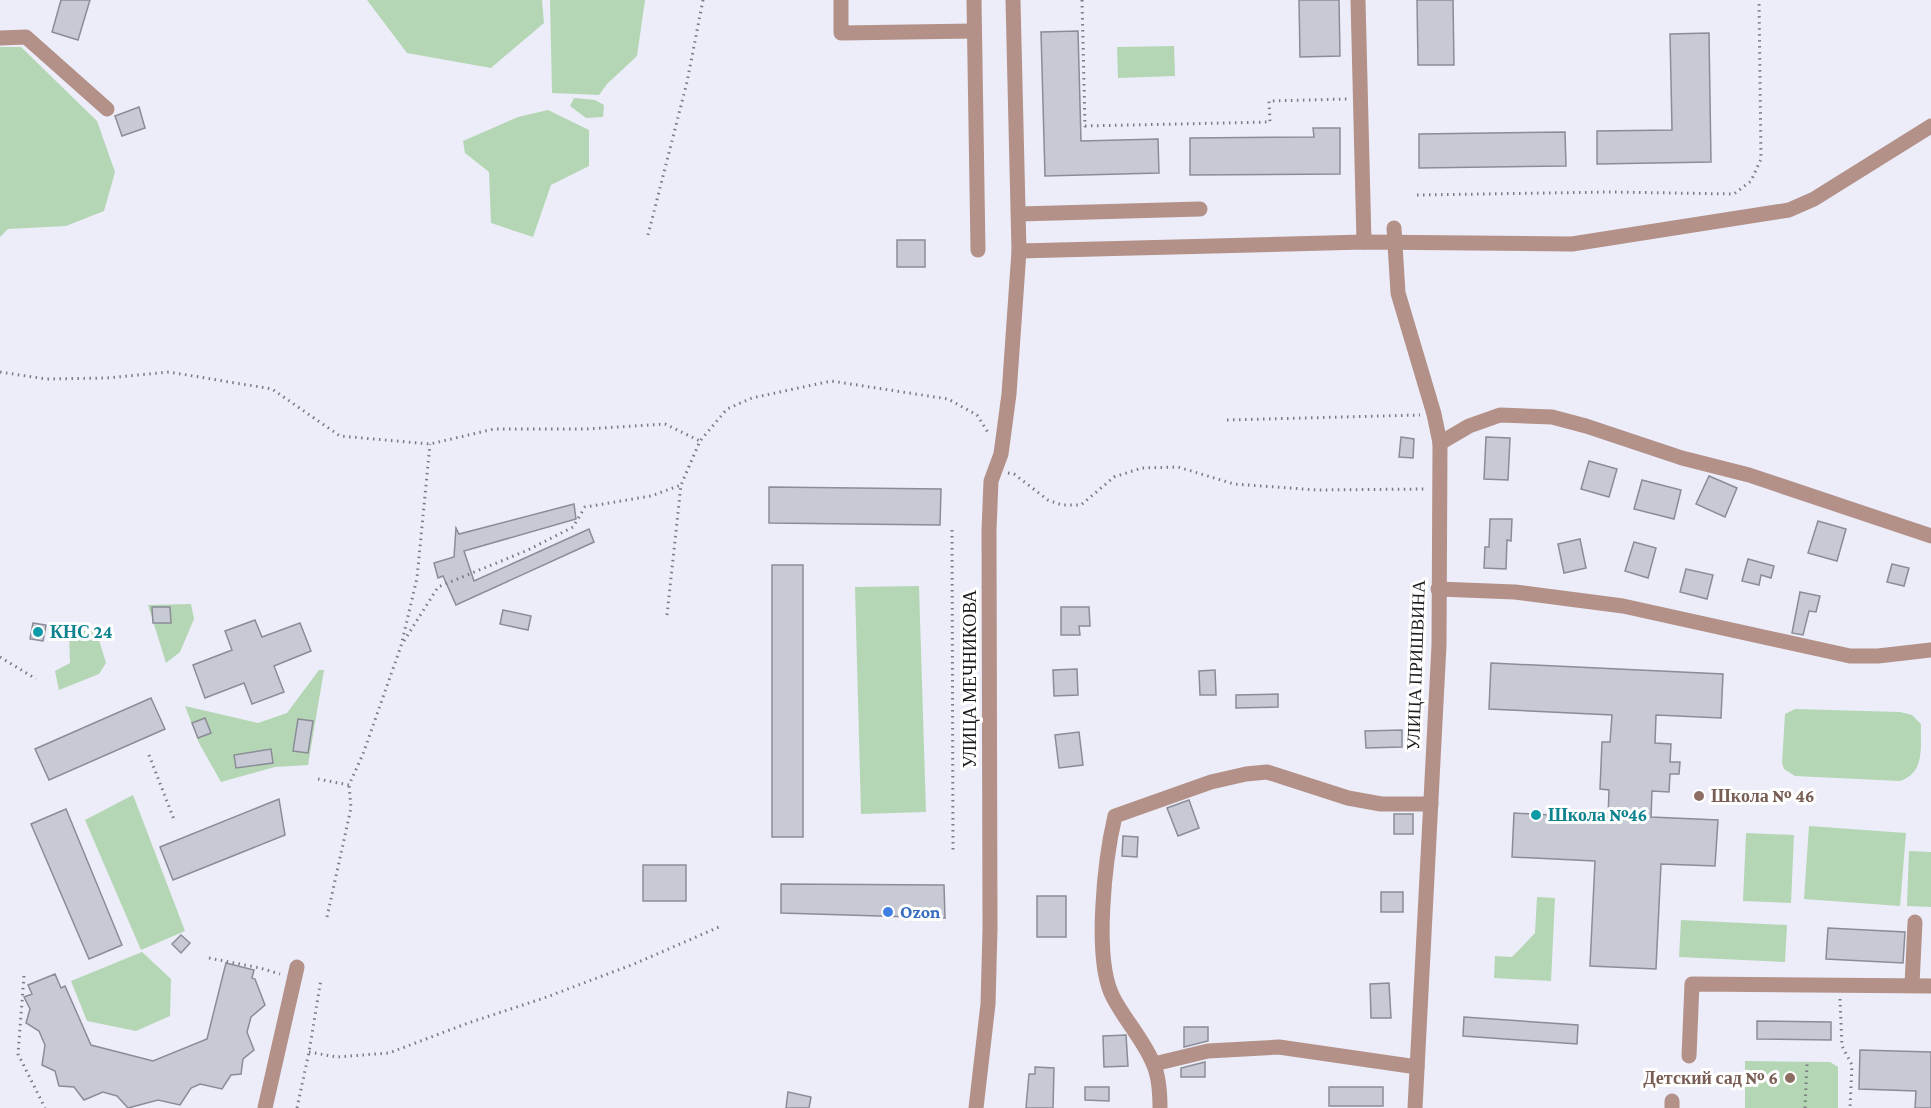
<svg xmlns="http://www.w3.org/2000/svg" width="1931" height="1108" viewBox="0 0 1931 1108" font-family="'Crimson Pro',serif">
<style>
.green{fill:#b4d6b4}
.building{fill:#c7c9d4;stroke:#8a8c96;stroke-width:1.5}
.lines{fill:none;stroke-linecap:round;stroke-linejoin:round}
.path{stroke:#7a7b82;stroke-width:3;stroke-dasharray:1.5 4.5;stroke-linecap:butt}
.minor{stroke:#b39189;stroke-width:15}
.culture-dot{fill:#0f9aa8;stroke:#fff;stroke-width:2}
.education-dot{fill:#8d6e63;stroke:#fff;stroke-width:2}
.shop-dot{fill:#3f7fe0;stroke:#fff;stroke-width:2}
.labels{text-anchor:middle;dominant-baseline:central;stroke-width:6;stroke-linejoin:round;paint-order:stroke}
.culture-label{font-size:18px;font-weight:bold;fill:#0d838f;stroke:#fff;text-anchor:start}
.street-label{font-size:18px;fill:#1b1b1f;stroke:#fff}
.education-label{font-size:18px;font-weight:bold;fill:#785e54;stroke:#fff;text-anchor:start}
.shop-label{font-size:18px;font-weight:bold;fill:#366cbe;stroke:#fff;text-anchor:start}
</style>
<rect width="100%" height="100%" fill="#ecedf9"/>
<g class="green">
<polygon points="367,0 542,0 544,23 491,68 407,53"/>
<polygon points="550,0 645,0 637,56 607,84 599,95 552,93"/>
<polygon points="1174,46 1175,76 1118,78 1117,47"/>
<polygon points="0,47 21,47 97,121 115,172 104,211 66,226 8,229 0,237"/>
<polygon points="574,98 595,100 604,105 603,117 586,118 570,106"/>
<polygon points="548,110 589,130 589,166 551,185 533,237 491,223 489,172 465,153 463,141 518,117"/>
<polygon points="919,586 926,812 861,814 855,587"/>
<polygon points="191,604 194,619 180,652 166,663 148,605"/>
<polygon points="96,630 106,663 99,674 59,690 55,671 70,663 69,632"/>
<polygon points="319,670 324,670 308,765 275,767 221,782 199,743 185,706 258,723 287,713"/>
<path d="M1795,709L1900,712L1912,715L1921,724C1920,747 1926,772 1900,781L1795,776L1784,769L1782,763L1785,714Z"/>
<polygon points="133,795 185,931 141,950 85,820"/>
<polygon points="1809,826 1906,833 1900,906 1804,899"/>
<polygon points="1746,833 1794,835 1791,903 1743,901"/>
<polygon points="1909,851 1931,852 1931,907 1907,906"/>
<polygon points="1537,897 1555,898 1551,981 1494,978 1495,956 1512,957 1535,933"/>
<polygon points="1681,920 1787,925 1785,962 1679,957"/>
<polygon points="142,952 171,979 170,1016 136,1031 87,1021 71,981"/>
<polygon points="1745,1061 1830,1062 1838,1067 1838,1108 1745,1108"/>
</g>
<g class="building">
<polygon points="61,0 90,0 78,40 52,32"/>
<polygon points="1299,0 1339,0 1340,56 1300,57"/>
<polygon points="1417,0 1453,0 1454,65 1418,65"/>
<polygon points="1078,31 1081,141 1158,139 1159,173 1045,176 1041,32"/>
<polygon points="1709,33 1711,162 1597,164 1597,131 1672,130 1670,34"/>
<polygon points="139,107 145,128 122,136 115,116"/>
<polygon points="1313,128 1340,128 1340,174 1190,175 1190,138 1314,137"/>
<polygon points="1565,132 1566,166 1419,168 1419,134"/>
<rect x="897" y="240" width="28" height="27"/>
<polygon points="1401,437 1414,439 1413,458 1399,457"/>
<polygon points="1486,437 1510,438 1508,480 1484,479"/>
<polygon points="1589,461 1617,469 1609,497 1581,489"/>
<polygon points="1709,476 1737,488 1725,517 1696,504"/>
<polygon points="1642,480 1681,490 1674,519 1634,509"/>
<polygon points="769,487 941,489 940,525 769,523"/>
<polygon points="574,504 576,519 464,551 474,581 589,529 594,542 456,605 443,576 438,578 434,563 454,557 456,528 459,534"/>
<polygon points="1490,519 1512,519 1511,541 1507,540 1506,569 1484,568 1485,547 1489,547"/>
<polygon points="1818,521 1846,529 1837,561 1808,553"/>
<polygon points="1580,539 1586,568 1564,573 1558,544"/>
<polygon points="1634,542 1656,548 1648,578 1625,571"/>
<polygon points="1748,559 1774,566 1771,578 1761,575 1759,585 1742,581"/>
<polygon points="1892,564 1909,568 1904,586 1887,582"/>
<rect x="772" y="565" width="31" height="272"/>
<polygon points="1686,569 1713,575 1707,599 1680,592"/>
<polygon points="1800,592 1820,596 1816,612 1809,611 1803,635 1792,633"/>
<polygon points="152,607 170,607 171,623 153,623"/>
<polygon points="1061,607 1089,607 1090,626 1079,626 1080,635 1061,635"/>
<polygon points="503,610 531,616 528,630 500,624"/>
<polygon points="255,620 262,637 300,623 311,651 274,666 284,692 252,704 244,683 205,698 193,665 232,650 225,631"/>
<polygon points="33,623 46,625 43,641 30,639"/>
<polygon points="1491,663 1723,674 1721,718 1656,715 1655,743 1671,744 1670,762 1680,762 1679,774 1670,774 1669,792 1652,791 1651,817 1718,820 1715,866 1661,864 1656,969 1590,966 1595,861 1512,857 1514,813 1608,818 1609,790 1600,789 1602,742 1610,742 1612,715 1489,709"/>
<polygon points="1077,669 1078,695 1054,696 1053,670"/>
<polygon points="1215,670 1216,695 1200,695 1199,671"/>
<polygon points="1278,694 1278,707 1236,708 1236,695"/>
<polygon points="151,698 165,729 49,780 35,749"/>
<polygon points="205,718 211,733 198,738 192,723"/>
<polygon points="298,719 313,721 308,753 293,751"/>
<polygon points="1402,730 1402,747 1366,748 1365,731"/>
<polygon points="1079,732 1083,765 1059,768 1055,735"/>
<polygon points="271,749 273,763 236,768 234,755"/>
<polygon points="279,799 285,835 173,880 160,847"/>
<polygon points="1189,800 1199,828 1178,836 1167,808"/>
<polygon points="66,809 122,945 89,959 31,824"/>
<rect x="1394" y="814" width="19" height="20"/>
<polygon points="1123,836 1138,837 1137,857 1122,856"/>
<rect x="643" y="865" width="43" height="36"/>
<polygon points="781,884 944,885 945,918 781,913"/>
<rect x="1381" y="892" width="22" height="20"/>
<rect x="1037" y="896" width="29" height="41"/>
<polygon points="1828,928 1905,932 1903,963 1826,959"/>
<polygon points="181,935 190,943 181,953 172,944"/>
<polygon points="226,963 254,970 252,978 255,979 265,1005 251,1017 247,1032 254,1050 243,1059 241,1074 231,1075 222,1089 200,1084 191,1088 180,1105 158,1100 128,1108 117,1096 103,1092 84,1100 74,1087 59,1086 55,1071 42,1065 45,1045 39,1031 26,1023 30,1009 24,997 32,994 28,985 55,974 61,988 65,986 91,1045 153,1061 207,1039"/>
<polygon points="1389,983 1391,1018 1371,1018 1370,984"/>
<polygon points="1464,1017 1578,1025 1577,1044 1463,1036"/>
<polygon points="1757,1021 1831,1022 1831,1040 1757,1039"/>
<polygon points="1184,1027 1208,1027 1208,1041 1184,1047"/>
<polygon points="1126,1035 1128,1066 1104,1067 1103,1036"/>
<polygon points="1860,1050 1931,1052 1931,1108 1915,1108 1916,1091 1859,1089"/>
<polygon points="1205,1062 1205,1077 1181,1077 1181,1068"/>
<polygon points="1035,1067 1054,1068 1053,1108 1026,1108 1029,1074 1035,1074"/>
<polygon points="1085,1087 1109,1087 1109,1101 1085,1100"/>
<rect x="1329" y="1087" width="54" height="19"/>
<polygon points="788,1092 811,1097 809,1108 786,1108"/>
</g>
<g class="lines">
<g class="path">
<polyline points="1082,0 1085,126 1270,122 1269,101 1347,99"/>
<polyline points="1417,195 1611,192 1734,194 1751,181 1761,159 1759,0"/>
<polyline points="648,235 687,82 703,0"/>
<polyline points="0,372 46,379 107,378 169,372 272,389 340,436 430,444 494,429 586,429 665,424 700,441"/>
<polyline points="1227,420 1420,415"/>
<polyline points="1008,473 1014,474 1048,500 1062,505 1081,505 1114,477 1142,468 1178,467 1234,484 1317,490 1427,489"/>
<polyline points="952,530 953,852"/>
<polyline points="667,615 681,485 700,441 727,409 752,398 831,381 948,399 977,415 989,434"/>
<polyline points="404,641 438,587 528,550 573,527 585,507 651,496 681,485"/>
<polyline points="0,657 36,679"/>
<polyline points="149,755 175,822"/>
<polyline points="318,779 349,785 363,754 401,646 417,578 430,444"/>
<polyline points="327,917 351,808 349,785"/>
<polyline points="209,958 260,968 280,974"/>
<polyline points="24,976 18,1054 45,1108"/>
<polyline points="1840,999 1842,1046 1852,1065 1850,1108"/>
<polyline points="309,1052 337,1057 389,1053 468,1023 544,998 634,964 719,927"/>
<polyline points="297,1108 309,1052 321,979"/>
<polyline points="1805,1108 1807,1064"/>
</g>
<g class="minor">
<polyline points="841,0 841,33 974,31"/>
<polyline points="974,0 978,250"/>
<polyline points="1358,0 1364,242"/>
<polyline points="0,38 26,37 107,109"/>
<polyline points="1019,214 1200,209"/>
<polyline points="1394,228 1398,293 1434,414 1440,443 1439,645 1415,1108"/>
<polyline points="1019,251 1364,242 1572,244 1789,210 1814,199 1931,126"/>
<polyline points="1440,443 1469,426 1500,415 1552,417 1586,426 1682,458 1749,475 1931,536"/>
<polyline points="1438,589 1515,592 1623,606 1850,656 1878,656 1931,650"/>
<polyline points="1912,985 1915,922"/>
<polyline points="1689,1056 1692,984 1931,986"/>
<polyline points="1154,1064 1208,1051 1279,1047 1417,1067"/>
<polyline points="265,1108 297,967"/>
<polyline points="976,1108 988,1004 990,929 989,530 991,481 1001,454 1009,394 1019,251 1013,0"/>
<path d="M1160,1108C1160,1094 1159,1076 1153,1063C1143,1039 1124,1019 1113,997C1093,959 1105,858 1115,816L1211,782L1246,774L1267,772L1348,798L1381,804H1431"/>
<polyline points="1672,1108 1672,1101"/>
</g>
</g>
<g class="culture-dot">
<circle cx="38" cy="632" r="6"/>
<circle cx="1536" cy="815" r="6"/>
</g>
<g class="education-dot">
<circle cx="1699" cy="796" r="6"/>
<circle cx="1790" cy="1078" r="6"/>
</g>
<circle class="shop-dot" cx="888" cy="912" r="6"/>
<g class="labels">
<g class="culture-label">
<text x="50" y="632">КНС 24</text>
<text x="1548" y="815">Школа №46</text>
</g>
<g class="street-label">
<text transform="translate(1416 665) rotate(-88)">УЛИЦА ПРИШВИНА</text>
<text transform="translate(970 679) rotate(-90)">УЛИЦА МЕЧНИКОВА</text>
</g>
<g class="education-label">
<text x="1711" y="796">Школа № 46</text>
<text x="1778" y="1078" text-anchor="end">Детский сад № 6</text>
</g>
<g class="shop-label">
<text x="900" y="912">Ozon</text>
</g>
</g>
</svg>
